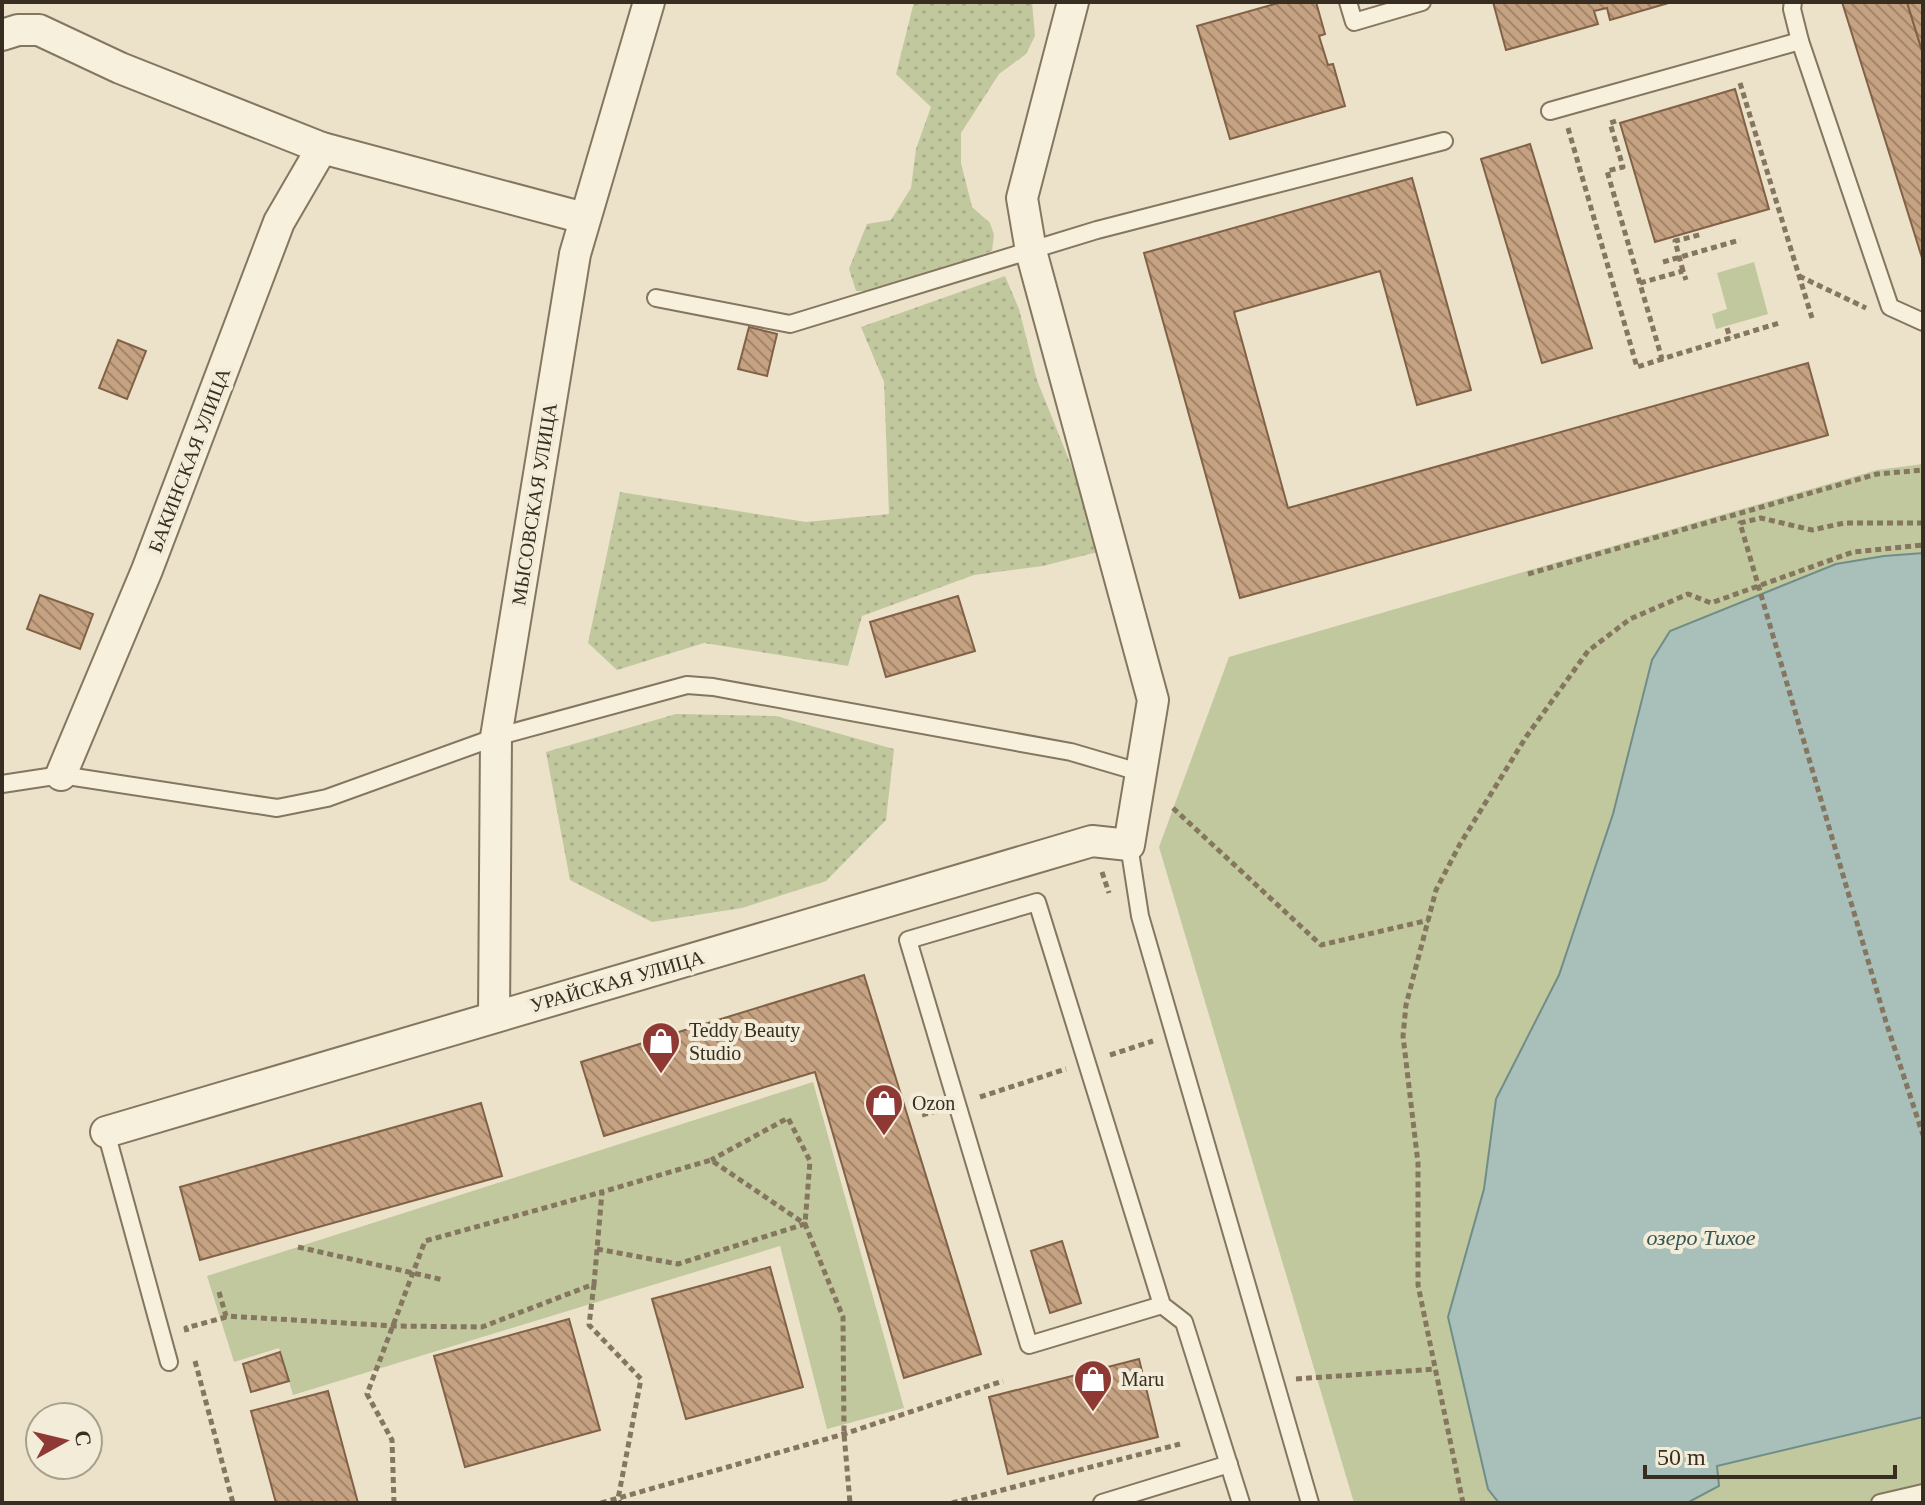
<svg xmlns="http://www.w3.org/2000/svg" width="1925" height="1505" viewBox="0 0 1925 1505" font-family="'Times New Roman',serif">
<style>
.grass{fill:url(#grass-dots)}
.park{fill:#c1c89e}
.water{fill:#a9bfba;stroke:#708d88;stroke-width:2}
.building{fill:url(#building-back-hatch);stroke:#826247;stroke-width:2}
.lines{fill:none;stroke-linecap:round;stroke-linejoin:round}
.service-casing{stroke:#85765f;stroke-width:20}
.minor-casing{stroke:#85765f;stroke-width:34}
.path{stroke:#85765f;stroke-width:5;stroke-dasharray:6 4;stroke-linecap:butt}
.service{stroke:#f6f0dc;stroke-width:16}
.minor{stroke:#f6f0dc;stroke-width:30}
.labels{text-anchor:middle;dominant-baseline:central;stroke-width:8;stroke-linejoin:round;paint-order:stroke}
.street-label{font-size:20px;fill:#372d21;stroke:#f3ecd8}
.poi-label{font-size:20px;fill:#372d21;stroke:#f3ecd8;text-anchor:start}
.water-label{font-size:22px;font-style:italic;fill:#325555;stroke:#f3ecd8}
</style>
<defs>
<pattern id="grass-dots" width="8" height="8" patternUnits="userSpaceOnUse" patternTransform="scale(2)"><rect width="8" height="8" fill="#c1c89e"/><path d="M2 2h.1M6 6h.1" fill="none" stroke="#a6ac88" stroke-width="1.8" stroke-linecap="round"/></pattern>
<pattern id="building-back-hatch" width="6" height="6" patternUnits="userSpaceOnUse" patternTransform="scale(2)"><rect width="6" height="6" fill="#c5a282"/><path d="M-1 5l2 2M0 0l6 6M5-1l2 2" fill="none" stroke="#a1846a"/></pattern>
</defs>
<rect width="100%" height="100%" fill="#ebe2c9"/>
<g class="grass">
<polygon points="914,2 1032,2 1035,36 1026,54 999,74 961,133 961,163 972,207 990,223 994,235 992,251 879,291 856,291 849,269 867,224 891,220 911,188 916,149 931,107 896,74"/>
<polygon points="1005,276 1019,309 1037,380 1105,550 1043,566 974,575 862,616 848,666 704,643 617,670 588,643 620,492 806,522 889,514 884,382 861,327"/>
<polygon points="676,714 776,716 894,749 886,820 826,881 742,908 652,922 570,880 546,752"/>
</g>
<g class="park">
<polygon points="1754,262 1768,314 1716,329 1712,314 1727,309 1717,273"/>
<polygon points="1923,464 1923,1503 1354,1503 1159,847 1229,657 1877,470"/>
<polygon points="813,1082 904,1408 827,1429 780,1246 293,1395 279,1348 234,1362 207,1276"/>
</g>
<polygon class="water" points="1923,553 1923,1417 1717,1466 1719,1486 1687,1503 1499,1503 1488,1489 1448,1317 1484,1189 1496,1099 1559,975 1613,814 1652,660 1670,631 1836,564 1884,556"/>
<g class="building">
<polygon points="1282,2 1316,2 1325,34 1319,36 1328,65 1333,64 1345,106 1230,139 1197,26"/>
<polygon points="1493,2 1672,2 1610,20 1607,8 1594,11 1598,24 1506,50"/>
<polygon points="1842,2 1907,2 1923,54 1923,261"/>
<polygon points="1907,2 1923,2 1923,54"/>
<polygon points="1735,89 1769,209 1655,242 1620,123"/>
<polygon points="1530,144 1592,348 1542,363 1481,159"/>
<polygon points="1412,178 1471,390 1417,405 1380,271 1234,312 1288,508 1808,363 1828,435 1240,598 1144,253"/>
<polygon points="749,327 777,334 767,376 738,369"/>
<polygon points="118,340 146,351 127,399 99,388"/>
<polygon points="40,595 93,614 80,649 27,629"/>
<polygon points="958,596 975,651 886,677 870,622"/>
<polygon points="864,975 981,1354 904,1378 815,1072 604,1136 581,1062"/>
<polygon points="481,1103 502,1176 200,1260 180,1187"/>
<polygon points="1062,1241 1081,1303 1050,1313 1031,1251"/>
<polygon points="770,1267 803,1387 686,1419 652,1299"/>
<polygon points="569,1319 600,1430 465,1467 434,1356"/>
<polygon points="280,1352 289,1381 251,1392 243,1364"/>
<polygon points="1139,1359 1158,1437 1008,1474 989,1397"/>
<polygon points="328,1391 358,1503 276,1503 251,1411"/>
</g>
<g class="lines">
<g class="service-casing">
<g id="service">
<polyline points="1348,2 1354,22 1422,2"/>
<polyline points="1793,2 1792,9 1800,41 1890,307 1923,322"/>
<polyline points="1550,111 1800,41"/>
<polyline points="656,298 790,324 1097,230 1444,141"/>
<polyline points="2,784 61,775 277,808 327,798 496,737 687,685 713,687 1071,752 1139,772"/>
<polyline points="1129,845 1140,916 1310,1503"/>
<polyline points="106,1132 169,1362"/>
<polyline points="1162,1305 1029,1345 908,940 1037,902 1162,1305 1184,1322 1241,1503"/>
<polyline points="1102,1503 1229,1464"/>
<polyline points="1880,1503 1923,1493"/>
</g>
</g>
<g class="minor-casing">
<g id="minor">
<polyline points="2,35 18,30 39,30 120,68 322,148 584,218"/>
<polyline points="61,775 147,570 279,222 322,148"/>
<polyline points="494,1017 496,737 575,254 649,2"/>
<polyline points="106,1132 1092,841 1129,845 1153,700 1031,251 1022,198 1073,2"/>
</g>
</g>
<g class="path">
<polyline points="1740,83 1812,318"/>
<polyline points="1616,121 1610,123 1623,167 1607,171 1662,359 1779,323"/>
<polyline points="1568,128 1637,367 1662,359"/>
<polyline points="1663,262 1740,240"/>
<polyline points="1683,271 1675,241 1703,234"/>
<polyline points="1799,276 1866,308"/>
<polyline points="1640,283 1683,271 1686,280"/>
<polyline points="1727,328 1730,338"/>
<polyline points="1923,523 1844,523 1812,530 1761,518 1740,523 1886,1022 1923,1135"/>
<polyline points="1528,574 1877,474 1923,470"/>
<polyline points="1173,808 1321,945 1429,920"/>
<polyline points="1102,872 1109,893"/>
<polyline points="1110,1055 1153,1041"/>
<polyline points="980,1097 1066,1069"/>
<polyline points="922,1115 936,1111"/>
<polyline points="298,1247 444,1280"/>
<polyline points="597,1249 678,1264 805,1224 810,1161 788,1118 711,1160"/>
<polyline points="594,1284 589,1325 641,1379 618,1499 620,1503"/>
<polyline points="219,1292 226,1316 395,1326 482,1327 594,1284 602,1192 711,1160 805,1224 843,1317 844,1434 850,1503"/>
<polyline points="187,1332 186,1328 226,1317"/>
<polyline points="195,1361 233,1503"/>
<polyline points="1296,1379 1435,1369"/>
<polyline points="394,1503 392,1440 367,1394 425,1241 602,1192"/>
<polyline points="601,1503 844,1434 1003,1381"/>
<polyline points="952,1503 1180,1444"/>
<polyline points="1463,1503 1418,1285 1418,1163 1403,1036 1406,1005 1436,890 1460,844 1526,737 1588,651 1630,619 1688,594 1711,603 1853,552 1923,545"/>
</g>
<use href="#service" class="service"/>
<use href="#minor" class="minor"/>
</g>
<defs>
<g id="shop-pin" transform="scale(2)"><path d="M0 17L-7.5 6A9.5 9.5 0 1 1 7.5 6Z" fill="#8f3935" stroke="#f3ecd8"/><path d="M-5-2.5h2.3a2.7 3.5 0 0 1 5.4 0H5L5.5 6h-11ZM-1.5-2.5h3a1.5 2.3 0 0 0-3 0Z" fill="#fff"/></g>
</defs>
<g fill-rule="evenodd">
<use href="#shop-pin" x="661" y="1041"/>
<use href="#shop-pin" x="884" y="1103"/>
<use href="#shop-pin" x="1093" y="1379"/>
</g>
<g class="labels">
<g class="street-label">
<text transform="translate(189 460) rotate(-69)">БАКИНСКАЯ УЛИЦА</text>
<text transform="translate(534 504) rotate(-81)">МЫСОВСКАЯ УЛИЦА</text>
<text transform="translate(617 981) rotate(-16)">УРАЙСКАЯ УЛИЦА</text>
</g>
<g class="poi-label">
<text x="689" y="1030">Teddy Beauty<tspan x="689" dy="23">Studio</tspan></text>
<text x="912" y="1103">Ozon</text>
<text x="1121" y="1379">Maru</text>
</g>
<g class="water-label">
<text x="1701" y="1237">озеро Тихое</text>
</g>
</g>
<rect width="1925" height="1505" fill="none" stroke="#372d21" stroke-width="8"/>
<g transform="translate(64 1441) rotate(82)"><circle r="38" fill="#f3ecd8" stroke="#a8a08f" stroke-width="2"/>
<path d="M0-6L14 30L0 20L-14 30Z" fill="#8f3935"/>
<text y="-12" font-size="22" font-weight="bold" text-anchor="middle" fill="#372d21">С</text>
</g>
<path d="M1645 1465v12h250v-12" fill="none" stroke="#372d21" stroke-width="4"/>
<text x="1657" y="1465" font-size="24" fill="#372d21" stroke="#f3ecd8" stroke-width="6" paint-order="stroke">50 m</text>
</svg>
